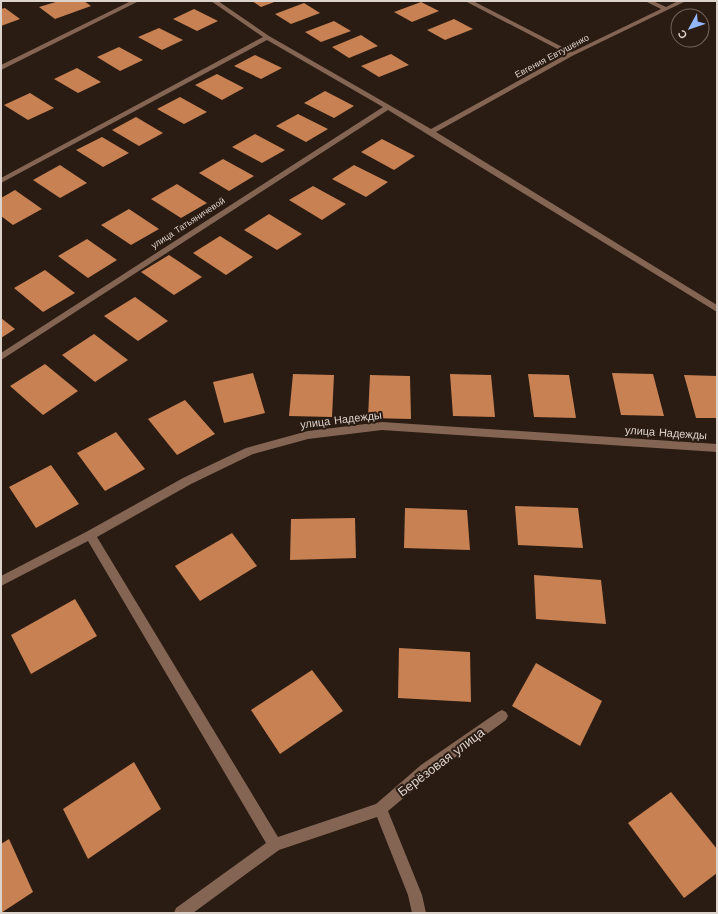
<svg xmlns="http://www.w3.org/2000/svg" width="718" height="914" viewBox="0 0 718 914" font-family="'Work Sans',sans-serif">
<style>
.building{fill:#c88153}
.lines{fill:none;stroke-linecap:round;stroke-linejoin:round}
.minor{fill:#846553;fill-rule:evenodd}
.labels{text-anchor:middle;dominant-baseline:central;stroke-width:4;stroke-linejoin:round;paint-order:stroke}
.far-street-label{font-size:9px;fill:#ddd3cd;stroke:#2a1c13}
.street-label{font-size:11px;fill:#ddd3cd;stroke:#2a1c13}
.near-street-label{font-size:13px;fill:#ddd3cd;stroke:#2a1c13}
</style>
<rect width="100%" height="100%" fill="#2a1c13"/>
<g class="building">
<polygon points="59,1 84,1 91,6 55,19 39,7"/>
<polygon points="252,1 277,1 261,7"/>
<polygon points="421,2 439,11 412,22 394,12"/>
<polygon points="304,3 320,13 291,24 275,14"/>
<polygon points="5,8 20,19 1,26 1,9"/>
<polygon points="194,9 218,21 197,31 173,19"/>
<polygon points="454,19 473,29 445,40 427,30"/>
<polygon points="334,21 351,31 321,42 305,32"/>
<polygon points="159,28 183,40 162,50 138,37"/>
<polygon points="361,35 378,46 349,58 332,47"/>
<polygon points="119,47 143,60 120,71 97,57"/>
<polygon points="391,54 409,65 379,77 361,66"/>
<polygon points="255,55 282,68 261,79 234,66"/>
<polygon points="77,68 101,82 78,93 54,79"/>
<polygon points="217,74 244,88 222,100 195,85"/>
<polygon points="325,91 354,106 334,118 304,103"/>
<polygon points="30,93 54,108 28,120 4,105"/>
<polygon points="180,97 207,112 184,124 157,109"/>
<polygon points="298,114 328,129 306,142 276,126"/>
<polygon points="136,117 163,133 139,146 112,130"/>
<polygon points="255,134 285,150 262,163 232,147"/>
<polygon points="102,137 129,153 103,167 76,150"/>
<polygon points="382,139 415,156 394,170 361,152"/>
<polygon points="223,159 254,176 229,191 199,173"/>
<polygon points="60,165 87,183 60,198 33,180"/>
<polygon points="354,165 388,182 366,197 332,179"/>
<polygon points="177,184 207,203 181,218 151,199"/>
<polygon points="313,186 346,204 322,220 289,200"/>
<polygon points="15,190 42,209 13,225 1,216 1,198"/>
<polygon points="129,209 159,229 131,245 101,225"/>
<polygon points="269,214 302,234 277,250 244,230"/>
<polygon points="220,236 253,257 226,275 193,253"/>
<polygon points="87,239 117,260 88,278 58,256"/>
<polygon points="169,255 202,277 174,295 141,272"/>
<polygon points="45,270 75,293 43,312 14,288"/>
<polygon points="135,297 168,321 138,341 104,316"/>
<polygon points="1,318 15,329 1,338"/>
<polygon points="94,334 128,360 95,382 62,355"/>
<polygon points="45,364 78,391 43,415 10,386"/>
<polygon points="253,373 265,413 224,423 213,382"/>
<polygon points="612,373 653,374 664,416 621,415"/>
<polygon points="293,374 334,375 332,417 289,416"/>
<polygon points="450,374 491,375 495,417 453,416"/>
<polygon points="528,374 569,375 576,418 534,417"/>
<polygon points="370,375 410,376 411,419 368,418"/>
<polygon points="684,375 717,376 717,418 696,418"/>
<polygon points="185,400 215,434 177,455 148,419"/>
<polygon points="116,432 145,469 105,491 77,453"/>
<polygon points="51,465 79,504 36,528 9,487"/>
<polygon points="515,506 578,508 583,548 518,545"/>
<polygon points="405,508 467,510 470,550 404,548"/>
<polygon points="355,518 356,558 290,560 291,519"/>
<polygon points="232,533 257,566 200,601 175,566"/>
<polygon points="534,575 601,580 606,624 536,619"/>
<polygon points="75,599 97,636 31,674 11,635"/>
<polygon points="399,648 470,652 471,702 398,698"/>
<polygon points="536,663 602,701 580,746 512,706"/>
<polygon points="312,670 343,711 280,754 251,710"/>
<polygon points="134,762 161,809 88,859 63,809"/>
<polygon points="671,792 717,849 717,873 684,898 628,823"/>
<polygon points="9,839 33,892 1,913 1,844"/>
</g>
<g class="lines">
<g class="minor">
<polygon points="131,1 139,1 1,70 1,65"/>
<polygon points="211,1 218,1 269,36 431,129 567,54 465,1 473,1 572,52 661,9 645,1 653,1 666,7 678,1 686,1 574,55 436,132 717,305 717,312 388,110 1,360 1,353 383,107 267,40 1,183 1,178 263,37"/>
<polygon points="382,422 717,444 717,452 382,430 308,439 253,454 191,484 97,537 278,837 376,804 421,765 498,712 502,710 506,712 508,716 506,720 431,775 388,811 422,895 426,913 412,913 408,895 377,817 279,850 193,913 174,913 176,908 266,843 88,541 1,586 1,576 86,532 183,478 246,448 308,431"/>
</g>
</g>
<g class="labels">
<g class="far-street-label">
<text transform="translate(552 56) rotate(-28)">Евгения Евтушенко</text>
<text transform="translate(188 223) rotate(-33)">улица Татьяничевой</text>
</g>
<g class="street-label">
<text transform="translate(341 420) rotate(-7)">улица Надежды</text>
<text transform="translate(666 433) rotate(4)">улица Надежды</text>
</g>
<g class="near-street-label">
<text transform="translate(441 762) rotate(-37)">Берёзовая улица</text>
</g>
</g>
<rect width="718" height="914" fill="none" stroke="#ddd3cd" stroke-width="4"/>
<g transform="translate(690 28) rotate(230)"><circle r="19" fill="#2a1c13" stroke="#72655d"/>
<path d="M0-3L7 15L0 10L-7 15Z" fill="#92b7fd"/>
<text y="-6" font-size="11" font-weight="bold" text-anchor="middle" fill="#ddd3cd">С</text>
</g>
</svg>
